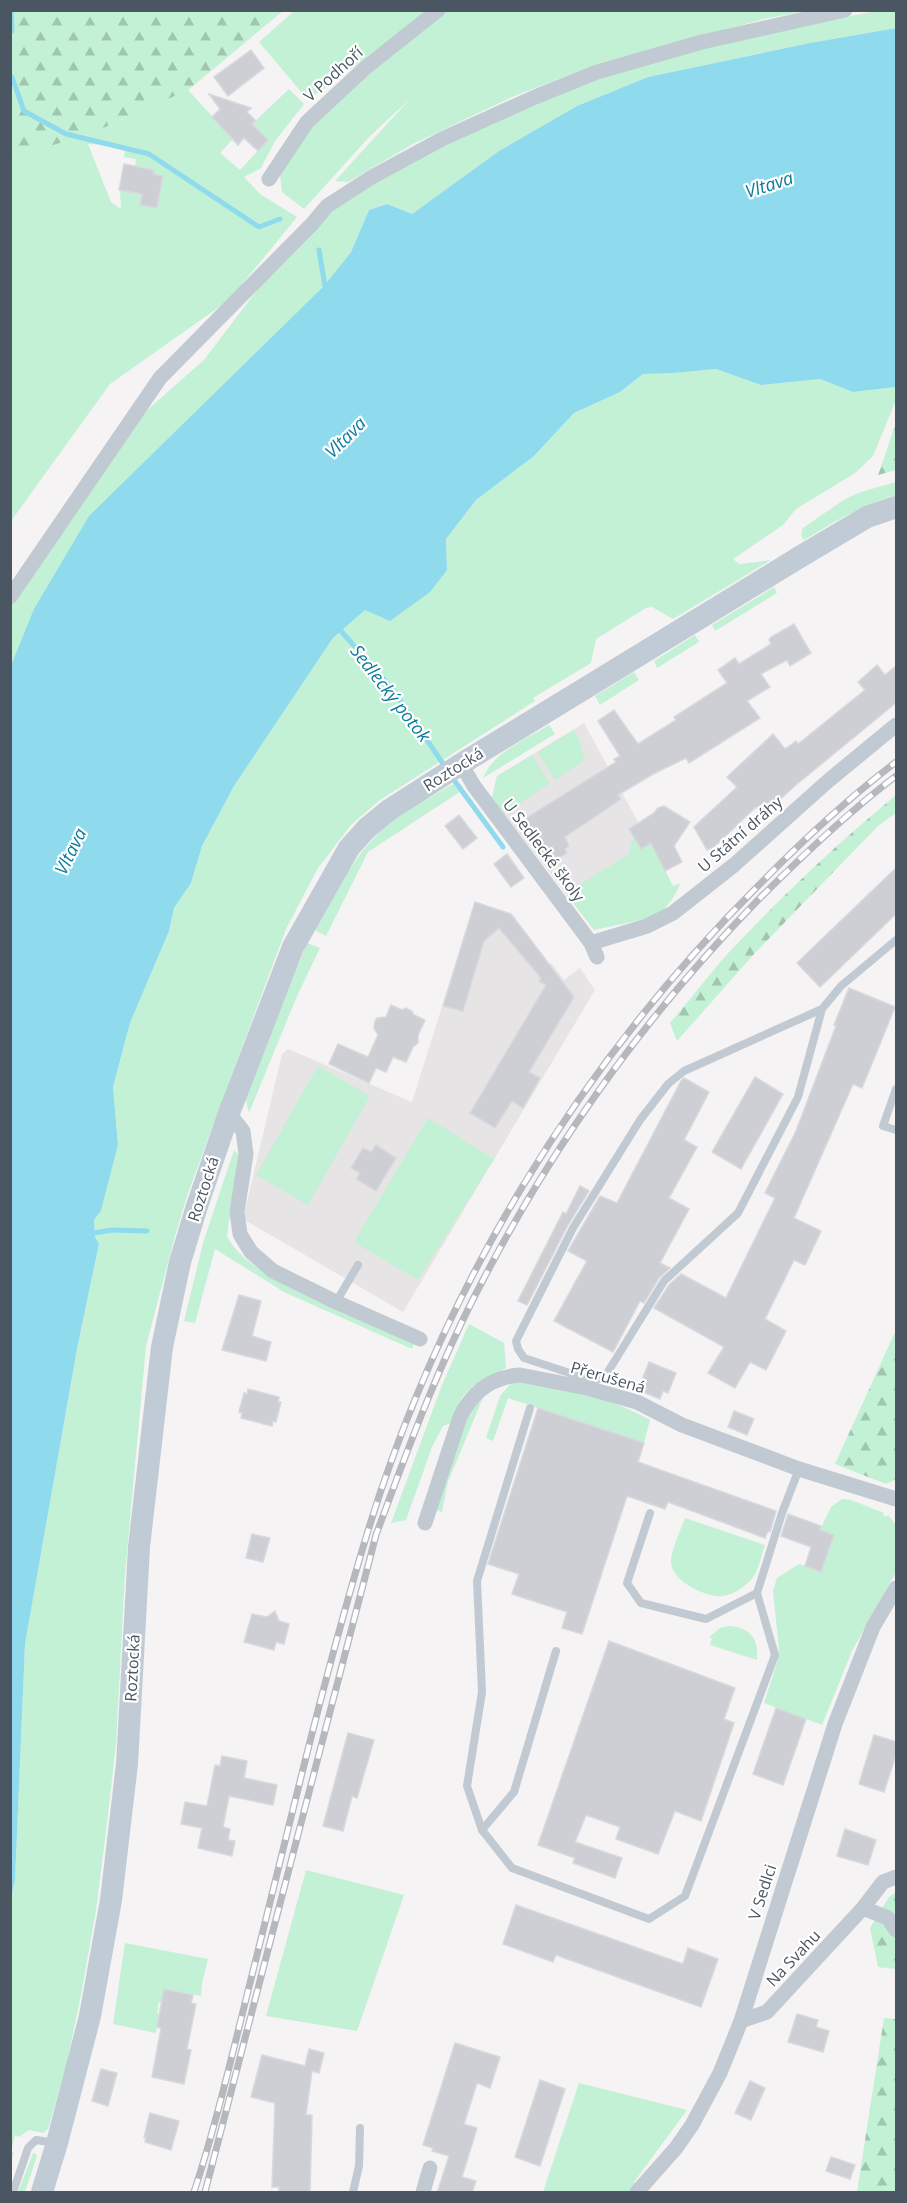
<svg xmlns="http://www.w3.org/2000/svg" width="907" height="2203" viewBox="0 0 907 2203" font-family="'Open Sans',sans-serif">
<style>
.education{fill:#e6e4e5}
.green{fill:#c3f1d5;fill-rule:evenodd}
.forest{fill:url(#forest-firs)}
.water{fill:#90daee}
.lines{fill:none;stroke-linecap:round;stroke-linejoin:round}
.stream{stroke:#90daee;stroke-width:5}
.building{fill:#cdcfd5;stroke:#d7d9de;stroke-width:1.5}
.lane{stroke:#c1cad2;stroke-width:8}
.street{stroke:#c1cad2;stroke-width:15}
.secondary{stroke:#c1cbd6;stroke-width:22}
.rail-casing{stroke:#b5b8bd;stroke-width:7}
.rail{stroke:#fff;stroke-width:4.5;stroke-dasharray:14;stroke-linecap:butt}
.labels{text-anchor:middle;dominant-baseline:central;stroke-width:4.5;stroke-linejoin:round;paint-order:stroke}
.street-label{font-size:16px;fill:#4a5661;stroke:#fff}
.water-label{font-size:18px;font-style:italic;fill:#0c7c9b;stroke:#fff}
</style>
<defs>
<pattern id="forest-firs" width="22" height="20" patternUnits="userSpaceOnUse" patternTransform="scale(1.5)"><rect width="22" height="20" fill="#c3f1d5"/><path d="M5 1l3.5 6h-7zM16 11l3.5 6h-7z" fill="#a0c6b0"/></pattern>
</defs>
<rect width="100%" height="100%" fill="#f5f3f3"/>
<g class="education">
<polygon points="584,723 670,880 594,930 492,798 497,776"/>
<polygon points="475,902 511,913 549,964 551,963 564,980 580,968 595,990 403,1312 243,1219 282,1054 288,1049 412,1102"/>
</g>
<g class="green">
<polygon points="294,11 431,11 308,100 259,42"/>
<polygon points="446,11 806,11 764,19 600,63 512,97 413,144 348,182 335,181 410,99 370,136 304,209 282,192 280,175 298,140 379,65"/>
<polygon points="876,11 896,11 896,28 810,43 648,77 577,106 499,151 412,214 387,204 369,210 351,252 324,286 11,668 11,606 137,419 204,360 267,277 332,210 443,143 599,76 704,45"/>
<path d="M289,89L304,104L275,141L261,168L244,177L260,194L297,217L229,300L110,384L11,521L10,158L92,133L188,90L233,139L220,153L240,170L268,140L252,124ZM88,144L126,146L124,157L136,159L135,166L154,170L153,174L163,176L156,208L141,205L142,194L120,190L121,209L111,202Z"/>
<polygon points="716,369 761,385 820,379 853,392 896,387 896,400 873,456 855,473 796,509 783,525 733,559 739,564 771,560 673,619 652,607 646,608 596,639 591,663 533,698 535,701 380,800 351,825 318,868 286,929 188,1193 175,1236 146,1346 125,1574 116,1744 108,1815 96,1911 79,2005 66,2066 48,2129 43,2133 29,2130 19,2137 15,2135 11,2152 14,2153 12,2158 11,2158 10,1897 15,1880 25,1644 77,1349 99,1245 95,1237 94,1220 101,1211 118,1145 113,1087 130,1023 169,931 174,908 191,883 202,846 234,786 333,638 365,610 447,570 446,539 476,500 534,456 574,413 620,392 643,374 674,373"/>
<path d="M896,482V495C862,505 834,522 804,540C800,536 801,532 803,528L845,499L861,492Z"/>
<polygon points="774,587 777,593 715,631 712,625"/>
<polygon points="695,635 699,642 657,668 654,661"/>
<polygon points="634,672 639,680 600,705 595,696"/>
<path d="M549,725L555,734L483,778C493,752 527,739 549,725Z"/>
<polygon points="574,730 581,744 584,758 581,763 555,780 537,752"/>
<polygon points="532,755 550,783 504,814 492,798 497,776"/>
<path d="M458,783L463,787L458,793L368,852L326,936L315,930C336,893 355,851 389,824C408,809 431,797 451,785Z"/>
<path d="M635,839L641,849L651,843L673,886L680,883C677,895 665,910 655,917L594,930L561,887L568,882L572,889L629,854L631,841Z"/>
<polygon points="307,943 320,948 297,996 249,1113 245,1097"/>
<polygon points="318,1066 370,1096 308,1205 256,1175"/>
<polygon points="428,1118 494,1159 418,1280 354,1242"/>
<path d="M234,1150L239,1155L227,1236C243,1270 301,1290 334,1306C361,1318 388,1331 414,1343L412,1349L284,1292L215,1249L195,1323L184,1321L203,1243Z"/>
<polygon points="469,1324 504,1343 506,1368 473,1386 462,1397 451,1423 443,1426 432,1447 406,1520 391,1523 442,1385"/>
<path d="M513,1381C560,1385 609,1397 650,1420L644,1443L508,1398L493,1441L486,1438L500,1396Z"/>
<path d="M484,1395L448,1482L442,1512L436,1510C448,1472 456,1425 484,1395Z"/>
<polygon points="842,1499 851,1500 884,1513 883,1514 886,1517 888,1515 896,1525 896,1572 852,1651 822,1725 764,1703 777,1663 779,1649 773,1591 777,1578 799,1564 821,1571 834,1535 820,1530 831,1507"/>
<path d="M685,1518L765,1545C761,1556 759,1571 751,1580C744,1587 734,1594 723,1596C707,1598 673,1582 671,1563C670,1553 681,1529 685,1518Z"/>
<path d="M728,1626C750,1627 759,1638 757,1660L710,1645L712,1638L709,1637L720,1628Z"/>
<polygon points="306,1870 404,1895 357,2031 266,2016"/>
<polygon points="125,1943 208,1959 202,1983 201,1996 164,1989 162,2002 159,2002 157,2013 159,2014 156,2033 113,2024"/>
<polygon points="579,2083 687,2110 634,2182 637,2186 627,2192 543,2192"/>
<polygon points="33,2153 36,2154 37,2156 25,2192 18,2192"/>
</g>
<g class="forest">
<polygon points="11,10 282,10 283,11 188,90 92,133 11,158"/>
<polygon points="896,423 896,470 878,475"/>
<path d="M896,795V813L878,826L754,954L677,1041L670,1023C692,998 712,970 735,946C786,892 839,842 896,795Z"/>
<polygon points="896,1330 896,1479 886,1484 835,1464"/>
<polygon points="896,1892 896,1969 878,1967 870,1928 889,1897"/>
<polygon points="884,2018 896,2019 896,2192 857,2192"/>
</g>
<polygon class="water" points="896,28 896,387 853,392 820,379 761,385 716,369 674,373 643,374 620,392 574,413 534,456 476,500 446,539 447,570 430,592 390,621 365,610 333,638 234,786 202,846 191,883 174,908 169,931 130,1023 113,1087 118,1145 101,1211 94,1220 95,1237 99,1244 77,1349 25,1644 15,1880 11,1897 10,668 34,609 89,516 324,286 351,252 369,210 387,204 412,214 499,151 577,106 648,77 810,43"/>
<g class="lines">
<g class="stream">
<polyline points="11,10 12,31"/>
<polyline points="12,77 24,111 66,134 149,154 259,227 280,219"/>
<polyline points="319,250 325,286 329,291"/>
<polyline points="335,629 341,631 393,690 446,768"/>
<polyline points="451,776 503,847"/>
<polyline points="94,1233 112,1230 147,1231"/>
</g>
</g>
<g class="building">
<polygon points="251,50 264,68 228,96 214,77"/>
<polygon points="209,94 251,108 247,112 256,121 252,124 268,140 258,151 244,138 238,145 212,117 220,109"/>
<polygon points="124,164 154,170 153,174 163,176 157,208 140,205 142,194 119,190"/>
<polygon points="794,624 811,653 790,666 787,660 761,674 770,687 747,701 760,718 689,763 686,758 653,774 618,795 621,799 565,837 569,846 565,849 567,853 548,865 532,839 534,838 523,820 616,762 614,759 620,756 598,721 614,710 638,744 676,720 674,717 727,683 718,670 735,658 739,664 771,644 769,640 771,637"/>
<polygon points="877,665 885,675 897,665 897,702 797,784 763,815 756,807 714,847 707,850 694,827 737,787 727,777 773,734 785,749 796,741 798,744 865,690 858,682"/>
<polygon points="664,806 690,822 674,846 682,862 665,871 651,843 641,849 629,829 654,813 658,808"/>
<polygon points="459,815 477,838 463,849 445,826"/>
<polygon points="507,854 524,878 511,887 494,864"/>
<polygon points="897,867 897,913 820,987 797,963"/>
<polygon points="475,902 511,914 574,997 529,1072 540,1078 523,1108 512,1101 495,1128 470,1113 546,985 539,981 541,978 499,928 484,941 463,1011 443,1006"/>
<polygon points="849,988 895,1007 862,1088 853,1084 794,1218 821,1231 805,1265 794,1260 765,1319 786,1331 766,1370 750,1362 735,1388 708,1373 724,1347 654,1308 669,1285 681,1274 726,1298 775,1198 765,1193 796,1131 836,1026 834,1025"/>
<polygon points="391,1005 402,1010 406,1008 412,1011 414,1015 425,1020 418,1035 418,1043 413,1047 406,1062 393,1057 386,1072 376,1068 369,1083 329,1064 338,1044 368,1057 378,1035 374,1028 375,1021 377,1018 386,1017"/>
<polygon points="755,1077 783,1094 741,1169 712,1152"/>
<polygon points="684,1078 709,1092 684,1140 697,1147 669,1198 689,1209 660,1263 670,1268 659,1278 644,1303 640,1301 613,1352 554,1321 587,1261 568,1251 600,1196 617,1203 681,1081"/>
<polygon points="376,1145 396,1158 376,1191 356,1179 360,1173 351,1168 363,1148 371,1152"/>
<polygon points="580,1186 589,1191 568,1225 527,1305 518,1301 563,1212 566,1214"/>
<polygon points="239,1295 261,1301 252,1336 271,1342 266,1361 222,1350"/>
<polygon points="649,1362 676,1373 668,1393 663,1391 660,1399 638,1390"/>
<polygon points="248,1389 279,1397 278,1402 281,1402 276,1422 273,1421 272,1426 241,1418 242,1413 239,1412 244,1393 247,1394"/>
<polygon points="538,1408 644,1443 638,1462 776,1511 770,1532 768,1531 765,1538 668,1502 665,1509 627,1496 582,1634 562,1628 567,1612 512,1594 519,1574 488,1564"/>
<polygon points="734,1411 754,1419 747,1435 728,1427"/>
<polygon points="788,1514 821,1526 820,1530 834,1535 821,1572 805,1566 811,1547 781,1536"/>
<polygon points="252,1534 270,1538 263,1562 246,1558"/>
<polygon points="275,1611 279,1621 289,1624 284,1644 276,1642 274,1650 244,1642 252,1614 267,1617"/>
<polygon points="609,1641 735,1688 724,1719 734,1723 701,1821 675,1811 658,1854 616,1839 620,1827 586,1815 575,1842 622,1858 615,1878 573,1863 575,1858 538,1845"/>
<polygon points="776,1708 806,1719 783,1785 753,1774"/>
<polygon points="348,1733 374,1740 357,1798 352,1796 343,1831 323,1826"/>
<polygon points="874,1735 897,1742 897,1752 884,1792 859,1784"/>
<polygon points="222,1756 247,1761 244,1778 277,1785 273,1805 229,1796 223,1827 230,1829 228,1840 235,1841 232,1856 198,1848 202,1828 181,1824 185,1802 207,1806 215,1765 220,1766"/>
<polygon points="845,1829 876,1840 868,1865 837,1856"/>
<polygon points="516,1905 683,1964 688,1948 718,1959 701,2007 556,1955 553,1962 503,1944"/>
<polygon points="164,1989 193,1995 191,2003 196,2004 187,2049 191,2050 184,2084 152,2077 161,2028 157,2027"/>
<polygon points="797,2014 818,2020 816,2027 829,2031 823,2052 788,2042"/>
<polygon points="455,2043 500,2057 490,2088 477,2083 464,2124 477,2128 462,2177 476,2181 472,2193 437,2193 449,2156 432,2151 433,2148 423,2145"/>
<polygon points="309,2049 324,2053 319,2073 312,2071 306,2115 312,2115 310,2193 279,2193 279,2187 272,2187 275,2103 251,2097 262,2055 305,2066"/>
<polygon points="101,2069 117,2073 108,2106 92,2101"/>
<polygon points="540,2080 565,2089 540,2166 515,2157"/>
<polygon points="750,2081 765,2088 751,2120 735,2113"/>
<polygon points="150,2113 179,2121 171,2150 145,2142 146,2137 144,2137"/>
<polygon points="831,2157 855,2165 850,2179 826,2171"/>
</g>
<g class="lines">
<g class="lane">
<polyline points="822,1009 684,1071 668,1084 640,1120 573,1228 516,1341 518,1349 524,1358 591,1380 599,1379 606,1375 664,1281 738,1213 798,1097 822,1009 841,986 896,940"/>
<polyline points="896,1089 883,1126 896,1130"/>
<polyline points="336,1302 358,1265"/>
<polyline points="530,1408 477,1581 482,1692 467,1786 482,1830 512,1868 649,1919 685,1896 775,1655 757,1593 782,1513 799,1469"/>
<polyline points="650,1513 627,1583 641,1603 706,1619 757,1593"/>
<polyline points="482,1830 514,1792 556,1651"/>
<polyline points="13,2192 28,2148 36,2140 56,2143"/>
<polyline points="353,2192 359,2166 360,2128"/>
</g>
<g class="street">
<polyline points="269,179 307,122 364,69 438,10"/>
<polyline points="10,597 160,378 312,224 327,206 372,177 442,139 535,97 597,72 702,42 845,10"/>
<polyline points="461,764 474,786 591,943 597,957"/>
<polyline points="591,943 647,926 673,913 734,865 828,781 896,725"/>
<polyline points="229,1113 243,1131 246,1154 237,1212 240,1234 251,1252 273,1271 336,1302 420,1339"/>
<path d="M425,1523L460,1417C472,1392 491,1377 520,1375L587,1388L637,1402L682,1425L799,1469L896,1499"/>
<polyline points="863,1908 888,1918 896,1930"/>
<polyline points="741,2021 767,2012 863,1908 883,1882 896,1877"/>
<polyline points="423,2192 430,2168"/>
<polyline points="637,2192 676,2148 692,2125 720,2073 741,2021 835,1724 873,1627 896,1588"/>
</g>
<polyline class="secondary" points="42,2192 57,2143 90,2016 111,1900 127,1764 139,1547 162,1347 180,1262 197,1206 229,1113 293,947 349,848 367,828 389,810 461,764 803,555 867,517 896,507"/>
<g class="rail-casing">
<g id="rail">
<path d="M194,2192C216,2125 232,2055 249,1987C287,1836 322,1683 367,1534C441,1291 577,1067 756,888C800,843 846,800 896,762"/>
<path d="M205,2192L376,1535C408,1448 440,1361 483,1280C556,1140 647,1014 757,901C801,857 847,813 896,776"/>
</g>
</g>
<use href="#rail" class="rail"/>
</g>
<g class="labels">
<g class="street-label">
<text transform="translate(333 74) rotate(-42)">V Podhoří</text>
<text transform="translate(453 769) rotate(-32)">Roztocká</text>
<text transform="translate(740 834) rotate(-41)">U Státní dráhy</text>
<text transform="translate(544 850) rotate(53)">U Sedlecké školy</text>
<text transform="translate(203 1189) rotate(-72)">Roztocká</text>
<text transform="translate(608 1377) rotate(16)">Přerušená</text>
<text transform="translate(132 1668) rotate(-87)">Roztocká</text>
<text transform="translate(762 1892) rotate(-72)">V Sedlci</text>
<text transform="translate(793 1958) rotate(-47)">Na Svahu</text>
</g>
<g class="water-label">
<text transform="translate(769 184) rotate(-18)">Vltava</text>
<text transform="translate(345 437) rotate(-45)">Vltava</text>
<text transform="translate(391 693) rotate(52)">Sedlecký potok</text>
<text transform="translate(70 851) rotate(-64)">Vltava</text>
</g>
</g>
<rect width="907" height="2203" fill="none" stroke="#4a5661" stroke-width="24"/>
</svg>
